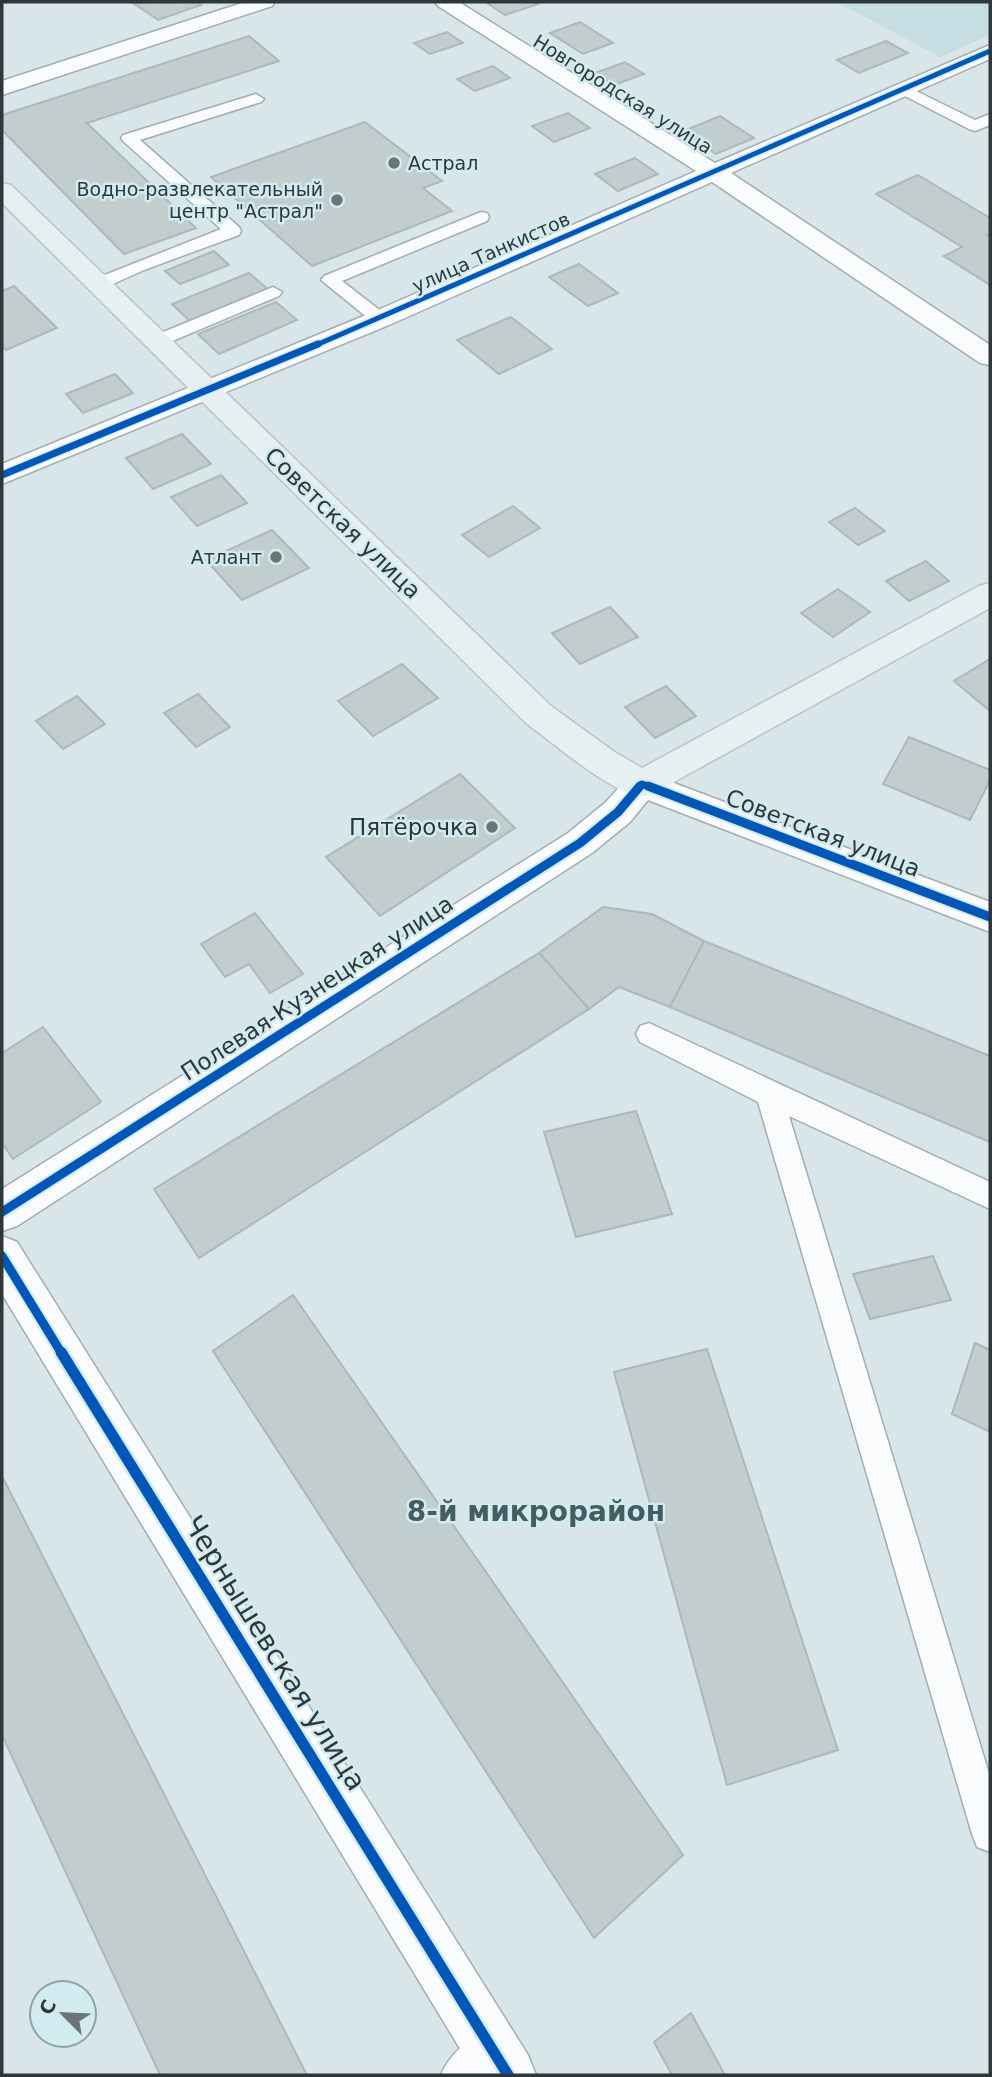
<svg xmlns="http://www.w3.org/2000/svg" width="992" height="2077" viewBox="0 0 992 2077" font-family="'DejaVu Sans',sans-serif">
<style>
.built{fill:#c5dde3}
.building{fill:#c2cdce;stroke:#adb8ba;stroke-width:2}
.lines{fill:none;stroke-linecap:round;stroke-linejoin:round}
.lane-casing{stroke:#a3adb0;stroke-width:3}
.street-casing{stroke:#a3adb0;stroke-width:3}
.primary-casing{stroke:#bcc3c4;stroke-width:3}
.lane{fill:#f9fbfc;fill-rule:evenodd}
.street{fill:#f9fbfc;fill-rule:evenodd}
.primary{fill:#e6f0f2;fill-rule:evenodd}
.cycleway-far3-casing{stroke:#d2ebf0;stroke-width:8}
.cycleway-far2-casing{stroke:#d2ebf0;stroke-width:10}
.cycleway-far1-casing{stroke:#d2ebf0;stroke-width:13}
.cycleway-casing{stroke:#d2ebf0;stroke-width:16}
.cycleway-far3{stroke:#0057b8;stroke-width:5}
.cycleway-far2{stroke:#0057b8;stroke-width:7}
.cycleway-far1{stroke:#0057b8;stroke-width:9}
.cycleway{stroke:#0057b8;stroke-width:11}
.poi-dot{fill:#6a7577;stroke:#d2ebf0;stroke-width:2.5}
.labels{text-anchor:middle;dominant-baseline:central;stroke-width:5;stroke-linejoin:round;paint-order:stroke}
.far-street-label{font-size:19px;fill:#2e383a;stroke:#d2ebf0}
.far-poi-label{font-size:19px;fill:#2e383a;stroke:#d2ebf0;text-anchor:end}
.street-label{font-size:23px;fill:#2e383a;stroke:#d2ebf0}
.poi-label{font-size:23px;fill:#2e383a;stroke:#d2ebf0;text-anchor:end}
.near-neighbourhood-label{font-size:28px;font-weight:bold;fill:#455c60;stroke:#d2ebf0}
.near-street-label{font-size:28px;fill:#2e383a;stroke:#d2ebf0}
</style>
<rect width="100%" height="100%" fill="#d9e6e9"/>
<polygon class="built" points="837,2 990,2 990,35 940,57"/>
<g class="building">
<polygon points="197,2 201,5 158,20 133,3"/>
<polygon points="491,2 535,2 538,4 505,15 487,3"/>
<polygon points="580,22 613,43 583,54 550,33"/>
<polygon points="447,32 463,43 430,54 414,43"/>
<polygon points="249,36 279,61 87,123 196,228 124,254 2,130 2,115"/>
<polygon points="886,41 908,53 859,73 837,60"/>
<polygon points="625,62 644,74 614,85 595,73"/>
<polygon points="493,66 510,78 475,91 457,79"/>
<polygon points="568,113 590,128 554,142 532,126"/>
<polygon points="720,116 754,138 716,154 681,132"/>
<polygon points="365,122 442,181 423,188 452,211 312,266 211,177"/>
<polygon points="635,158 658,174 618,191 595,174"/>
<polygon points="918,175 990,218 990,234 987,235 990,237 990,285 944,256 962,247 876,194"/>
<polygon points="214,251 229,265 180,284 165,271"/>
<polygon points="579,264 618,293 588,306 549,277"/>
<polygon points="249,273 270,291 192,323 172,304"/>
<polygon points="14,286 57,328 6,350 2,346 2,291"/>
<polygon points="276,302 297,320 219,354 198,334"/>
<polygon points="511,317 552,349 499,374 457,340"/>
<polygon points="115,374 133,393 83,413 66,394"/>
<polygon points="182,434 211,464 153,489 126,458"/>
<polygon points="221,475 247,503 197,526 171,497"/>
<polygon points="513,506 540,528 489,557 462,535"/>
<polygon points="855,508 885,531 858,545 829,522"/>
<polygon points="272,530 309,568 242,600 206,560"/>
<polygon points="926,561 949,581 909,601 886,581"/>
<polygon points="838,589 870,612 833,637 801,613"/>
<polygon points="610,607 638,637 580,664 552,633"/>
<polygon points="990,659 990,711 954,681"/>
<polygon points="402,664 438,698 373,736 338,701"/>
<polygon points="666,686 696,716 655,738 625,707"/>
<polygon points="198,694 230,727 196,747 164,713"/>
<polygon points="77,696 105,724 63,749 36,721"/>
<polygon points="909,737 990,770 990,780 970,820 883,784"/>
<polygon points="460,774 515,828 380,916 326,857"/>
<polygon points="603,907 652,914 704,941 670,1007 619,987 589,1009 539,953"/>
<polygon points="255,913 303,974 270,993 249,964 225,977 201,944"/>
<polygon points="704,941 990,1056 990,1142 670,1007"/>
<polygon points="539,953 589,1009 199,1258 154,1189"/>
<polygon points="43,1027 101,1102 13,1159 2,1143 2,1053"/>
<polygon points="636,1111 672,1214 576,1237 544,1132"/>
<polygon points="933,1256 951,1300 870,1319 853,1274"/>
<polygon points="293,1295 683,1855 594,1938 213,1351"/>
<polygon points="975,1343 990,1350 990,1432 952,1414"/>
<polygon points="707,1349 838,1750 727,1785 614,1372"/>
<polygon points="2,1476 307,2075 160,2075 2,1735"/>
<polygon points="691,2013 725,2075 672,2075 654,2042"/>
</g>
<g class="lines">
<g class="lane-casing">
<g id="lane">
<polygon points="904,85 975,120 990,114 990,125 975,131 969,129 899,93 896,90 899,87"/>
<polygon points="256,94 264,99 261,102 140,140 239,227 241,231 239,235 144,270 104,288 92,288 89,284 92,280 221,229 123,141 121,138 123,135"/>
<polygon points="481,212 487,213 489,217 487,221 342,281 386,315 389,319 386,323 374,323 321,280 324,276"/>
<polygon points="273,287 282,292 279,296 163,345 151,345 148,341 151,337"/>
<polygon points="649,1023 990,1182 990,1209 789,1116 990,1777 990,1852 977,1847 972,1834 758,1102 640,1042 636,1034 640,1026"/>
<path d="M492,2027L505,2033L511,2046L505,2059L488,2075H441C449,2054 471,2036 492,2027Z"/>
</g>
</g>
<g class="street-casing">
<g id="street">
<polygon points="245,2 275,2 272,6 2,95 2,81"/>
<polygon points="435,2 459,2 715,163 990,45 990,59 731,173 990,345 990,365 980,363 712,182 389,325 2,484 2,464 371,313 696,171 438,6"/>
<polygon points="642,771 990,902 990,932 648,800 630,822 592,853 17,1226 2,1231 2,1189 568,833 606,802 630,775"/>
<polygon points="2,1236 17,1242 528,2055 536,2075 476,2075 2,1294"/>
</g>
</g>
<g class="primary-casing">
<path id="primary" d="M2,183L11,185L551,706L616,753L642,768L979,586L990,583V608L654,793C648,795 644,797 638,796C606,789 555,744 527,724L2,203Z"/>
</g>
<use href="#lane" class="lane"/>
<use href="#street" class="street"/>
<use href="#primary" class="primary"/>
<g class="cycleway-far3-casing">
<polyline id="cycleway-far3" points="314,346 990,51"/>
</g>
<g class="cycleway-far2-casing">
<g id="cycleway-far2">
<polyline points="2,475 318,344"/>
<polyline points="638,788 642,784 653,788"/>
</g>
</g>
<g class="cycleway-far1-casing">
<g id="cycleway-far1">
<polyline points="648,786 990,917"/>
<polyline points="2,1212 580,843 618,812 640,786"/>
<polyline points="2,1256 62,1354"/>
</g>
</g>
<g class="cycleway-casing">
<polyline id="cycleway" points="61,1352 508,2075"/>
</g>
<use href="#cycleway-far3" class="cycleway-far3"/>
<use href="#cycleway-far2" class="cycleway-far2"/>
<use href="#cycleway-far1" class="cycleway-far1"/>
<use href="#cycleway" class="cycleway"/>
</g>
<g class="poi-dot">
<circle cx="394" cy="163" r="7"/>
<circle cx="337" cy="200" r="7"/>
<circle cx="276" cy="557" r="7"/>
<circle cx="492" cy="827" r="7"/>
</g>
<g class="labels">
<g class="far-street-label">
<text transform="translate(623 94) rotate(32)">Новгородская улица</text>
<text transform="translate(491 252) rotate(-24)">улица Танкистов</text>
</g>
<g class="far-poi-label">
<text x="408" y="163" text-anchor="start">Астрал</text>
<text x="323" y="189">Водно-развлекательный<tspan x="323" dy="22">центр "Астрал"</tspan></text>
<text x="262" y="557">Атлант</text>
</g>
<g class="street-label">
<text transform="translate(343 523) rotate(44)">Советская улица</text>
<text transform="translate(823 833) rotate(21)">Советская улица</text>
<text transform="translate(317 988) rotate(-33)">Полевая-Кузнецкая улица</text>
</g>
<g class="poi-label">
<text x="478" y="827">Пятёрочка</text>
</g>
<g class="near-neighbourhood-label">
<text x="536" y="1511">8-й микрорайон</text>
</g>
<g class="near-street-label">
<text transform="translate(275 1653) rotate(58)">Чернышевская улица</text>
</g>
</g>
<rect width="992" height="2077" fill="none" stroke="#2e383a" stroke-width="7"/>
<g transform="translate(63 2014) rotate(294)"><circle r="33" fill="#d2ebf0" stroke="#90a3a7" stroke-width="2"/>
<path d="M0-5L12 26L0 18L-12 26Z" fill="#6a7577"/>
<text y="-10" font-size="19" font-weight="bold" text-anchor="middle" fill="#2e383a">С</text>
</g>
</svg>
